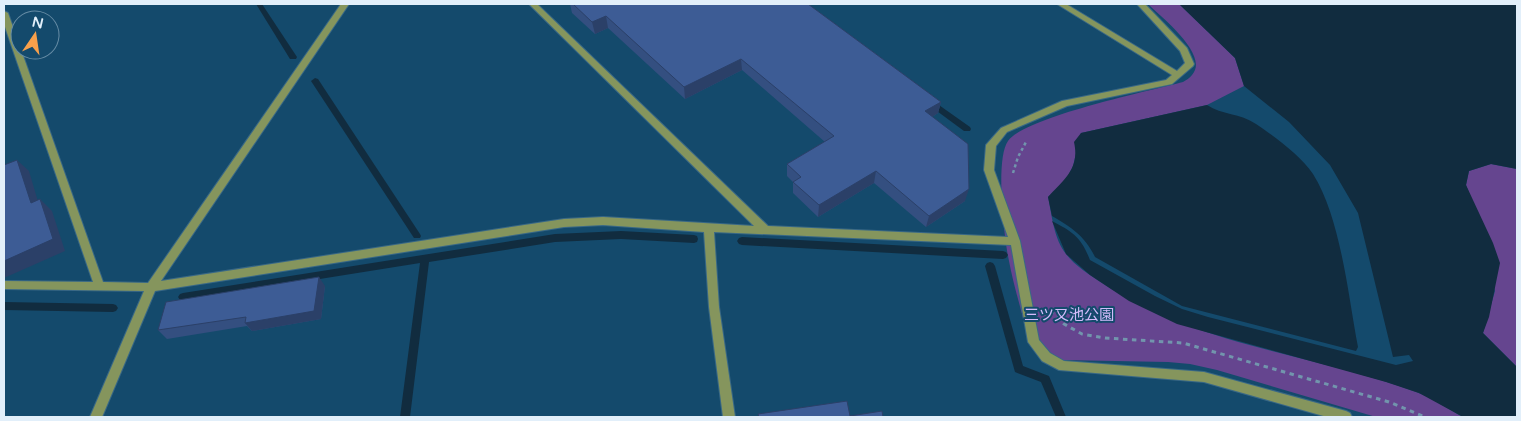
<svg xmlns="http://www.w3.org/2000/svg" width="1521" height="421" viewBox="0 0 1521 421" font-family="'Varela Round','Noto Sans JP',sans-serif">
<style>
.green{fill:#65458f}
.water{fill:#112c3f}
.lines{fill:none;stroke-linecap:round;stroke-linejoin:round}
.stream{fill:#112c3f;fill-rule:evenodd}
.street-casing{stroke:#396886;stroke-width:2}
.path-far1{stroke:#7295ad;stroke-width:2.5;stroke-dasharray:3 3;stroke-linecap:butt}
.path{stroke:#7295ad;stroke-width:3;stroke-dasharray:4.5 4.5;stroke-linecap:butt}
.street{fill:#85955d;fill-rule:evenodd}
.wall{fill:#344f80}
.shaded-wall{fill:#2b4068}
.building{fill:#3d5c95;stroke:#2b4068}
.labels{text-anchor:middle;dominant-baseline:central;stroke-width:4;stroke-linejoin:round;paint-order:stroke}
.park-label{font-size:15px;fill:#d3bbfa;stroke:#144a6c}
</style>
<rect width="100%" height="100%" fill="#144a6c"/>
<g class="green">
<path d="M1148,4H1179L1235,58L1244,86L1207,105L1081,133L1073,166L1065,182L1048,197C1052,216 1054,239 1066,254C1075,266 1090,275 1102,283C1195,345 1312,354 1416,392C1433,398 1448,409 1463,417H1376L1217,370L1190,364L1168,362L1061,360L1029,342C1023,315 1014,288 1009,261C1004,237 995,159 1008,141C1025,117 1149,91 1183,82C1186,80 1190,78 1192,75C1210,55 1161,17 1148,4Z"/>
<polygon points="1491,164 1517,169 1517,367 1483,333 1495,291 1475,208 1466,185 1469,171"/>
</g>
<g class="water">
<path d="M1179,4H1517V169L1491,164L1469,171L1466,185L1493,243L1500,263L1489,317L1483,333L1517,367V417H1463L1419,393L1386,382L1177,324L1129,301L1090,275L1066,254L1052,221C1073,232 1081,237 1090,260L1155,296L1182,309L1208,317L1396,365L1413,361L1409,355L1393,357L1358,213L1330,165L1289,122L1244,86L1235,58Z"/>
<path d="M1207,105C1222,115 1240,113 1256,124C1274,136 1301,156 1313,174C1341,219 1348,295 1358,347L1356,351L1182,306L1095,257C1085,236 1071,227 1052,216L1048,197C1064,179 1080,169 1074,142L1081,133Z"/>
</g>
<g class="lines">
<g class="stream">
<polygon points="256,4 262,4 297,57 296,59 290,59"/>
<polygon points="315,78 318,79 420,234 421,236 420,238 414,238 311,81"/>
<polygon points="929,98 970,127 971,129 970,131 964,131 926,103 925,101"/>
<polygon points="621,231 694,235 697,236 698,239 697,242 694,243 621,239 555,242 429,262 410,417 400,417 420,263 183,301 180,300 178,297 180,294 183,293 555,234"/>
<polygon points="742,237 1003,251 1006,252 1008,255 1006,258 1003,259 742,245 739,244 737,241 739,238"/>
<polygon points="990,262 993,263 995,266 1023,366 1049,376 1066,417 1056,417 1041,382 1015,372 985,266 987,263"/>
<polygon points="4,302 113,304 116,305 118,308 116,311 113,312 4,310"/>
</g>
<g class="street-casing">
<polygon id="street" points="341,4 349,4 161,281 564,219 603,217 754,226 529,4 537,4 768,226 1008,237 984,170 986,145 1001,128 1062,101 1166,80 1172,75 1057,4 1066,4 1177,71 1185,63 1180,51 1137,4 1145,4 1187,48 1194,64 1193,66 1172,84 1067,106 1007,132 996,146 994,170 1020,241 1039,340 1050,353 1064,361 1204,372 1346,411 1350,413 1352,417 1327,417 1204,382 1059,370 1042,361 1028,342 1011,245 714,232 719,307 735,417 723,417 709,307 704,232 603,225 564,227 155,291 102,417 90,417 144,291 4,289 4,281 93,282 4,24 4,11 8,13 103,282 148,283"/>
</g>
<polyline class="path-far1" points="1013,173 1018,157 1026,142"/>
<polyline class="path" points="1050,311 1064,324 1082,334 1105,338 1183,343 1389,402 1425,417"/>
<use href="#street" class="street"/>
</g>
<g class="wall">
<polygon points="570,4 808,4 941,102 938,113 932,117 965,201 926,227 874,183 818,217 793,193 793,182 787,176 787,164 825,142 742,70 685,99 608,28 595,34 572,13"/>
<polygon points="325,286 321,319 252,331 247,326 167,339 158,330"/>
</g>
<g class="shaded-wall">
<polygon points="606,16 608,28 595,34 592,22"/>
<polygon points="741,59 742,70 685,99 684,87"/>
<polygon points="941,102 938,113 923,123 925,111"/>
<polygon points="17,160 29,171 42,215 31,203"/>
<polygon points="876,171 874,183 818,217 819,205"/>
<polygon points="969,189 965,201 926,227 929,216"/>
<polygon points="40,199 52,211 65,251 4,278 4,261"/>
<polygon points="319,277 325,286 321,319 252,331 245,323"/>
</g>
<g class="building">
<polygon points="573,4 808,4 941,102 925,111 968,144 969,189 929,216 876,171 819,205 793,182 801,177 787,164 834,136 741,59 684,87 606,16 592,22"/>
<polygon points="17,160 31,203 40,199 53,239 4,261 4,165"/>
<polygon points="319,277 314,311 245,323 246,317 158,330 166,302"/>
<polygon points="847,401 850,416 882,411 883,417 759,417 758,414"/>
</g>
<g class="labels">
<g class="park-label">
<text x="1069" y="315">三ツ又池公園</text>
</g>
</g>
<rect width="1521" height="421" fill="none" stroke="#e2effa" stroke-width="10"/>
<g transform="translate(35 35) rotate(13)"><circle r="24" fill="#144a6c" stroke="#668ca5"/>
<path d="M0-4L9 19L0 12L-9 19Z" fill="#f8a04b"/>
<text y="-8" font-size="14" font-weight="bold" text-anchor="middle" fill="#e2effa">N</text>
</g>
</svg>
